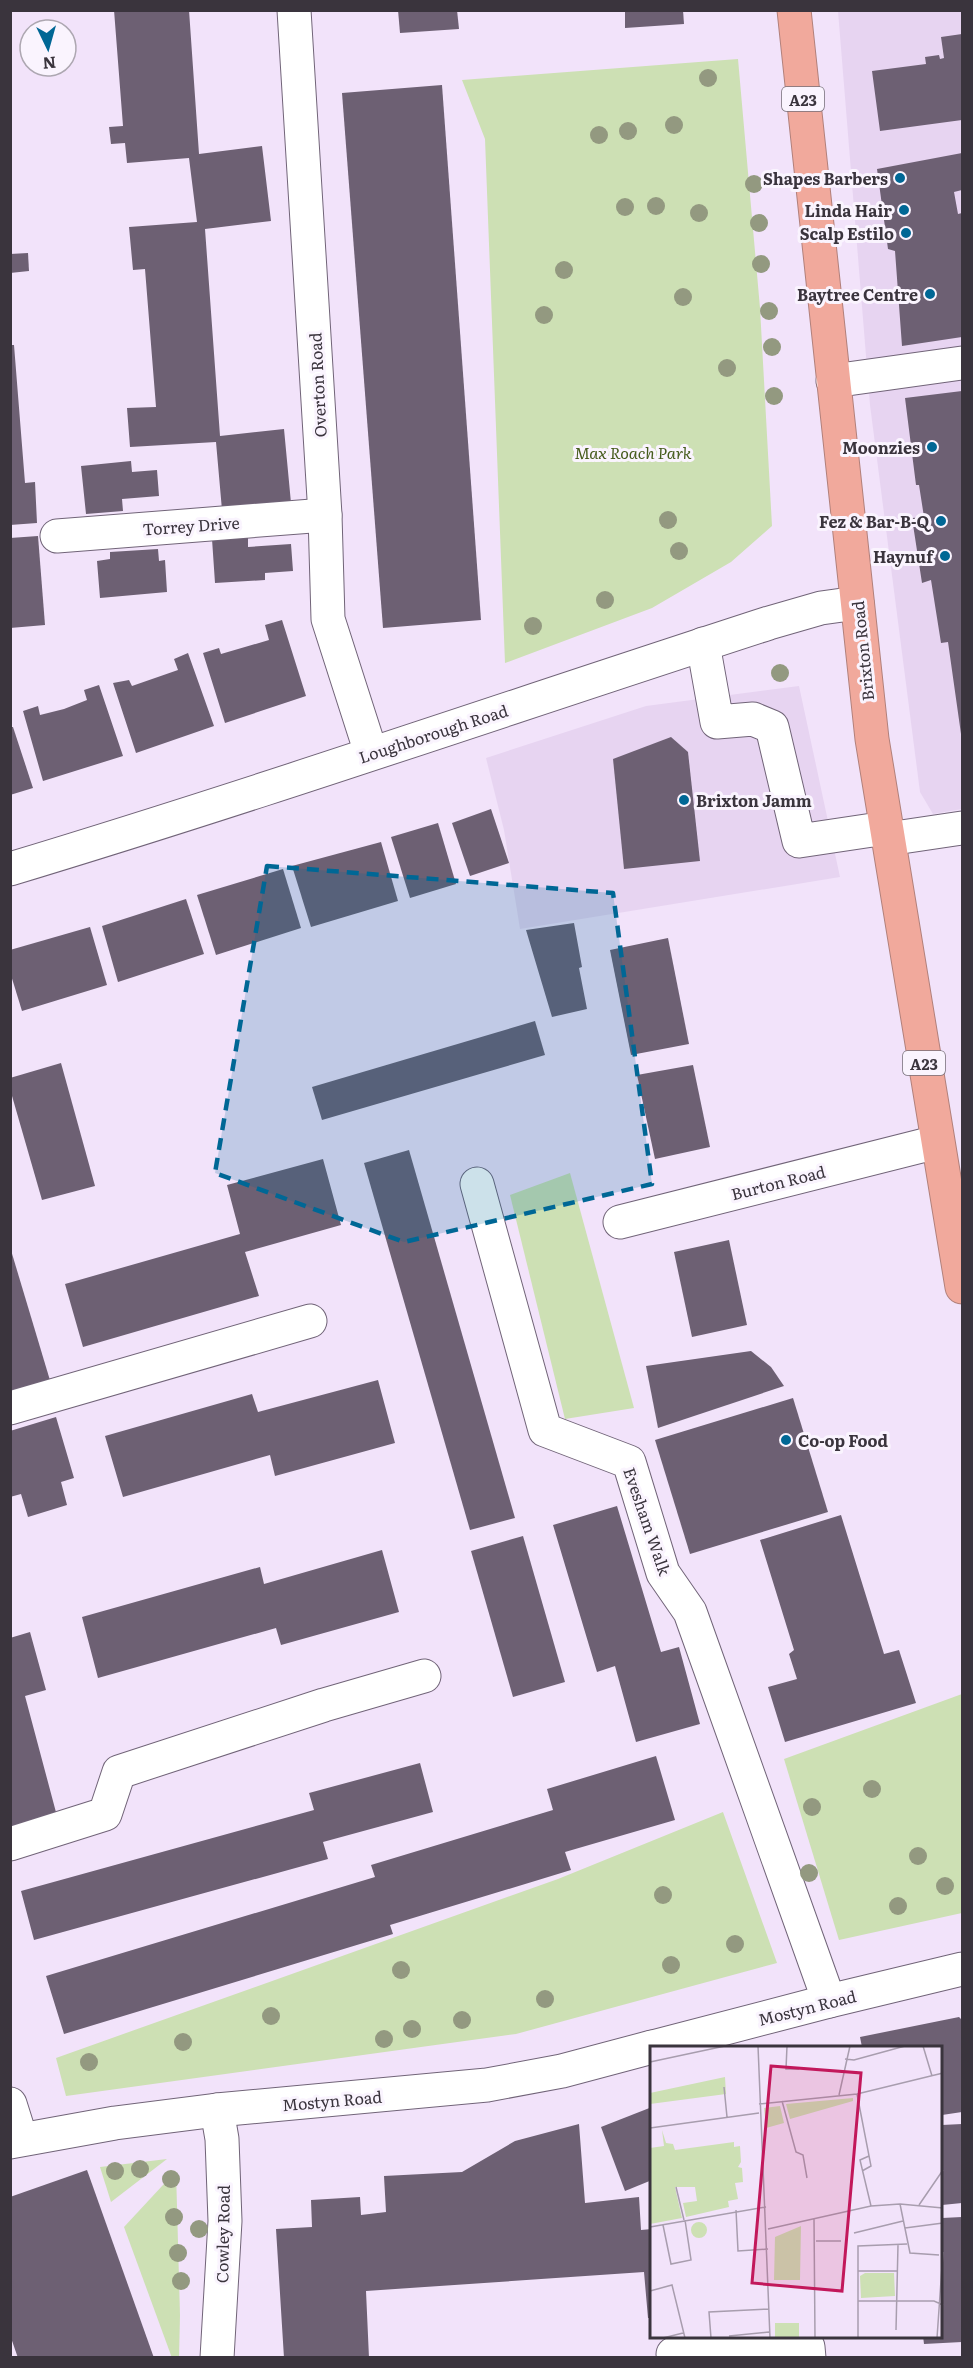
<svg xmlns="http://www.w3.org/2000/svg" width="973" height="2368" viewBox="0 0 973 2368" font-family="Literata,serif">
<style>
.built{fill:#e7d4f1}
.green{fill:#cde0b4}
.building{fill:#6d6073}
.lines{fill:none;stroke-linecap:round;stroke-linejoin:round}
.minor-casing{stroke:#716478;stroke-width:35}
.highway-casing{stroke:#b1807b;stroke-width:35}
.minor{stroke:#fff;stroke-width:33}
.highway{stroke:#f1a99c;stroke-width:33}
.tree{fill:#939980}
.marked{fill:#006795;fill-opacity:0.2;stroke:#006795;stroke-width:4.5;stroke-dasharray:12 8;stroke-linejoin:round}
.poi-dot{fill:#006795;stroke:#faf4fe;stroke-width:2}
.labels{text-anchor:middle;dominant-baseline:central;stroke-width:6;stroke-linejoin:round;paint-order:stroke}
.shield{fill:#faf4fe;stroke:#746e77;stroke-width:1.5}
.shield-label{font-size:15px;font-weight:bold;fill:#3a343d}
.poi-label{font-size:16px;font-weight:bold;fill:#3a343d;stroke:#faf4fe;text-anchor:end}
.street-label{font-size:16px;fill:#3a343d;stroke:#faf4fe}
.park-label{font-size:16px;font-style:italic;fill:#465c1d;stroke:#faf4fe}
.inset-road{fill:none;stroke:#a89dae;stroke-width:1.5}
.view{fill:#c2185b;fill-opacity:0.15;stroke:#c2185b;stroke-width:3}
.inset-edge{fill:none;stroke:#3a343d;stroke-width:3}
</style>
<rect width="100%" height="100%" fill="#f2e3fa"/>
<g class="built">
<polygon points="838,11 962,11 962,809 933,814 920,792 870,405"/>
<polygon points="799,686 840,877 520,929 504,830 486,758 646,706"/>
</g>
<g class="green">
<polygon points="738,59 760,308 772,526 731,562 652,608 505,663 485,139 462,80"/>
<polygon points="570,1173 634,1408 565,1419 510,1195"/>
<polygon points="962,1694 962,1913 839,1940 784,1759"/>
<polygon points="723,1812 777,1963 516,2034 66,2096 56,2058 558,1879"/>
<polygon points="167,2159 111,2202 100,2167"/>
<polygon points="176,2171 180,2315 179,2357 172,2358 124,2227"/>
</g>
<g class="building">
<polygon points="114,10 189,10 199,154 262,146 271,221 205,229 220,436 284,429 291,503 222,510 216,442 130,447 127,408 156,407 145,269 133,270 129,227 197,222 189,158 127,163 125,143 111,144 109,127 123,126"/>
<polygon points="398,10 457,10 459,29 400,33"/>
<polygon points="625,10 683,10 684,24 625,28"/>
<polygon points="962,34 962,120 880,131 872,71 926,64 925,57 939,55 940,59 944,58 941,37"/>
<polygon points="442,85 481,620 383,628 342,93"/>
<polygon points="962,153 962,190 954,192 958,214 962,213 962,337 902,346 895,251 888,249 877,169"/>
<polygon points="28,253 29,271 10,273 10,254"/>
<polygon points="10,345 14,345 25,483 35,482 37,523 10,525"/>
<polygon points="962,391 962,733 961,734 948,642 941,643 931,580 922,583 912,518 924,517 919,485 916,485 905,398"/>
<polygon points="131,461 132,472 157,470 159,496 122,499 123,511 86,514 81,466"/>
<polygon points="38,536 45,625 10,628 10,538"/>
<polygon points="248,537 248,547 291,544 293,571 265,573 265,580 215,583 212,539"/>
<polygon points="158,549 159,561 165,560 167,592 100,598 97,561 110,559 110,552"/>
<polygon points="282,620 306,696 225,723 203,653 219,648 221,654 269,640 265,625"/>
<polygon points="188,653 214,726 136,753 113,683 129,680 132,686 178,670 174,659"/>
<polygon points="99,685 123,756 43,781 23,711 38,706 40,715 64,709 87,700 84,690"/>
<polygon points="10,727 13,727 33,788 10,795"/>
<polygon points="671,737 688,752 700,861 624,869 613,759"/>
<polygon points="491,809 509,863 470,876 452,823"/>
<polygon points="438,823 456,884 410,898 391,837"/>
<polygon points="381,842 398,901 311,927 292,866"/>
<polygon points="283,869 301,928 216,955 197,895"/>
<polygon points="186,899 204,954 118,982 102,926"/>
<polygon points="574,923 582,967 579,968 587,1009 552,1017 526,930"/>
<polygon points="90,927 107,985 22,1011 10,972 10,950"/>
<polygon points="668,938 689,1044 631,1055 610,950"/>
<polygon points="535,1021 545,1055 322,1120 312,1087"/>
<polygon points="61,1063 95,1186 42,1200 10,1089 10,1078"/>
<polygon points="693,1065 710,1147 655,1159 637,1075"/>
<polygon points="409,1150 515,1518 470,1530 364,1163"/>
<polygon points="323,1159 341,1225 245,1252 259,1296 83,1347 65,1284 240,1234 227,1185"/>
<polygon points="729,1240 747,1325 692,1337 674,1252"/>
<polygon points="10,1247 52,1387 10,1399"/>
<polygon points="751,1351 771,1367 784,1386 658,1428 646,1366"/>
<polygon points="378,1380 395,1443 275,1476 270,1455 123,1497 105,1436 252,1394 258,1412"/>
<polygon points="793,1398 828,1512 690,1554 655,1440"/>
<polygon points="56,1417 74,1478 61,1482 67,1505 28,1517 21,1494 10,1497 10,1431"/>
<polygon points="617,1506 661,1652 679,1647 700,1724 636,1742 615,1666 597,1672 553,1525"/>
<polygon points="841,1515 884,1654 899,1650 916,1703 785,1742 768,1687 797,1679 789,1654 794,1650 760,1540"/>
<polygon points="523,1536 565,1682 513,1697 471,1551"/>
<polygon points="382,1550 399,1612 281,1645 276,1628 98,1678 82,1617 260,1567 264,1584"/>
<polygon points="30,1632 46,1690 25,1696 57,1816 10,1829 10,1638"/>
<polygon points="656,1756 675,1820 565,1852 571,1870 390,1925 393,1934 64,2034 46,1976 375,1877 371,1865 553,1810 547,1789"/>
<polygon points="420,1763 433,1812 323,1842 328,1859 34,1940 21,1891 314,1810 309,1793"/>
<polygon points="959,2017 962,2020 962,2112 942,2115 942,2047 862,2047 860,2037"/>
<polygon points="652,2107 652,2180 625,2191 601,2127"/>
<polygon points="579,2124 585,2203 639,2197 641,2230 652,2229 652,2318 648,2318 644,2272 366,2291 369,2358 284,2358 276,2229 312,2227 311,2200 360,2197 361,2215 386,2212 384,2176 462,2172 515,2141"/>
<polygon points="962,2124 962,2203 942,2205 942,2125"/>
<polygon points="87,2170 154,2358 18,2358 10,2335 10,2197"/>
<polygon points="962,2217 962,2342 924,2344 923,2336 942,2336 942,2218"/>
</g>
<g class="lines">
<g class="minor-casing">
<g id="minor">
<polyline points="294,10 325,515 328,619 371,753"/>
<polyline points="833,381 962,363"/>
<polyline points="57,536 325,515"/>
<polyline points="703,644 717,722 753,719 772,727 799,841 886,828"/>
<polyline points="888,839 962,828"/>
<path d="M10,869C265,792 516,705 769,623L821,608L857,603"/>
<polyline points="477,1184 545,1430 629,1462 663,1573 690,1612 829,2001"/>
<polyline points="620,1222 937,1142"/>
<polyline points="10,1408 310,1321"/>
<polyline points="10,1844 105,1814 119,1772 324,1705 424,1676"/>
<polyline points="653,2047 829,2001 962,1969"/>
<polyline points="10,2104 21,2139"/>
<polyline points="10,2142 115,2123 217,2110 487,2085 562,2071 652,2047"/>
<polyline points="673,2354 808,2347 809,2358"/>
<polyline points="217,2358 225,2221 222,2139 217,2110"/>
</g>
</g>
<g class="highway-casing">
<polyline id="highway" points="794,10 872,739 962,1287"/>
</g>
<use href="#minor" class="minor"/>
<use href="#highway" class="highway"/>
</g>
<g class="tree">
<circle cx="708" cy="78" r="9"/>
<circle cx="674" cy="125" r="9"/>
<circle cx="628" cy="131" r="9"/>
<circle cx="599" cy="135" r="9"/>
<circle cx="754" cy="184" r="9"/>
<circle cx="656" cy="206" r="9"/>
<circle cx="625" cy="207" r="9"/>
<circle cx="699" cy="213" r="9"/>
<circle cx="759" cy="223" r="9"/>
<circle cx="761" cy="264" r="9"/>
<circle cx="564" cy="270" r="9"/>
<circle cx="683" cy="297" r="9"/>
<circle cx="769" cy="311" r="9"/>
<circle cx="544" cy="315" r="9"/>
<circle cx="772" cy="347" r="9"/>
<circle cx="727" cy="368" r="9"/>
<circle cx="774" cy="396" r="9"/>
<circle cx="668" cy="520" r="9"/>
<circle cx="679" cy="551" r="9"/>
<circle cx="605" cy="600" r="9"/>
<circle cx="533" cy="626" r="9"/>
<circle cx="780" cy="673" r="9"/>
<circle cx="872" cy="1789" r="9"/>
<circle cx="812" cy="1807" r="9"/>
<circle cx="918" cy="1856" r="9"/>
<circle cx="809" cy="1873" r="9"/>
<circle cx="945" cy="1886" r="9"/>
<circle cx="663" cy="1895" r="9"/>
<circle cx="898" cy="1906" r="9"/>
<circle cx="735" cy="1944" r="9"/>
<circle cx="671" cy="1965" r="9"/>
<circle cx="401" cy="1970" r="9"/>
<circle cx="545" cy="1999" r="9"/>
<circle cx="271" cy="2016" r="9"/>
<circle cx="462" cy="2020" r="9"/>
<circle cx="412" cy="2029" r="9"/>
<circle cx="384" cy="2039" r="9"/>
<circle cx="183" cy="2042" r="9"/>
<circle cx="89" cy="2062" r="9"/>
<circle cx="140" cy="2169" r="9"/>
<circle cx="115" cy="2171" r="9"/>
<circle cx="171" cy="2179" r="9"/>
<circle cx="174" cy="2217" r="9"/>
<circle cx="199" cy="2229" r="9"/>
<circle cx="178" cy="2253" r="9"/>
<circle cx="181" cy="2281" r="9"/>
</g>
<path class="marked" d="M267,866L613,893L652,1184L404,1242L215,1173Z"/>
<g class="poi-dot">
<circle cx="900" cy="178" r="6"/>
<circle cx="904" cy="210" r="6"/>
<circle cx="906" cy="233" r="6"/>
<circle cx="930" cy="294" r="6"/>
<circle cx="932" cy="447" r="6"/>
<circle cx="941" cy="521" r="6"/>
<circle cx="945" cy="556" r="6"/>
<circle cx="684" cy="800" r="6"/>
<circle cx="786" cy="1440" r="6"/>
</g>
<g class="labels">
<g class="shield">
<rect x="782" y="87" width="42" height="24" rx="4.5"/>
<rect x="903" y="1051" width="42" height="24" rx="4.5"/>
</g>
<g class="shield-label">
<text x="803" y="99">A23</text>
<text x="924" y="1063">A23</text>
</g>
<g class="poi-label">
<text x="888" y="178">Shapes Barbers</text>
<text x="892" y="210">Linda Hair</text>
<text x="894" y="233">Scalp Estilo</text>
<text x="918" y="294">Baytree Centre</text>
<text x="920" y="447">Moonzies</text>
<text x="929" y="521">Fez &amp; Bar-B-Q</text>
<text x="933" y="556">Haynuf</text>
<text x="696" y="800" text-anchor="start">Brixton Jamm</text>
<text x="798" y="1440" text-anchor="start">Co-op Food</text>
</g>
<g class="street-label">
<text transform="translate(317 385) rotate(-93)">Overton Road</text>
<text transform="translate(191 525) rotate(-4)">Torrey Drive</text>
<text transform="translate(862 651) rotate(-96)">Brixton Road</text>
<text transform="translate(433 733) rotate(-18)">Loughborough Road</text>
<text transform="translate(778 1182) rotate(-14)">Burton Road</text>
<text transform="translate(648 1521) rotate(71)">Evesham Walk</text>
<text transform="translate(807 2007) rotate(-14)">Mostyn Road</text>
<text transform="translate(332 2100) rotate(-5)">Mostyn Road</text>
<text transform="translate(222 2234) rotate(-89)">Cowley Road</text>
</g>
<g class="park-label">
<text x="633" y="452">Max Roach Park</text>
</g>
</g>
<g transform="translate(650 2046)">
<rect width="292" height="292" fill="#f2e3fa"/>
<path d="M75,31L76,48L0,58V47ZM203,52V55L140,73L136,58ZM130,60L134,77L116,82L114,62ZM12,84L16,97L23,98L25,104L84,96V101L90,100L91,116L88,121L92,122L93,136L85,137L88,153L78,155L79,161L36,171L33,157L47,155L45,141H25L32,172L0,178V102L14,100ZM41 184a8 8 0 1 1 16 0a8 8 0 1 1-16 0ZM151,180L150,234H124L125,191ZM215,227H244L245,250L211,252L210,230ZM125,277H149V292H125Z" fill="#cde0b4"/>
<path class="inset-road" d="M108,0L120,292M137,0L136,23H149M273,0L282,30M195,13L204,14L255,0M0,16L75,0M74,41L77,71M207,48L221,120L212,125M189,49L200,0M132,55L146,106L153,109L157,132M109,58L207,48L293,27M0,82L109,67M219,110L210,114L221,160M26,141L34,174M250,158L260,207L289,209M269,159L293,124M86,164L88,205L118,203M164,173L165,292M13,179L21,218L41,214L35,174M0,181L116,161M255,182L293,177M118,183L221,160L250,158L293,162M204,187L253,175M166,195H191M208,225H248M0,245L22,239L35,292M208,255H284L293,259M246,284L248,199M79,290L119,286M13,292L33,287M61,292L59,266L119,263M208,292V200L257,198M287,292L293,206"/>
<path class="view" d="M121,20L211,27L192,245L102,237Z"/>
<rect width="292" height="292" class="inset-edge"/>
</g>
<rect width="973" height="2368" fill="none" stroke="#3a343d" stroke-width="24"/>
<g transform="translate(48 48) rotate(175)"><circle r="28" fill="#faf4fe" stroke="#ada7b1" stroke-width="1.5"/>
<path d="M0-4.5L10 22L0 15L-10 22Z" fill="#006795"/>
<text y="-9" font-size="16" font-weight="bold" text-anchor="middle" fill="#3a343d">N</text>
</g>
</svg>
